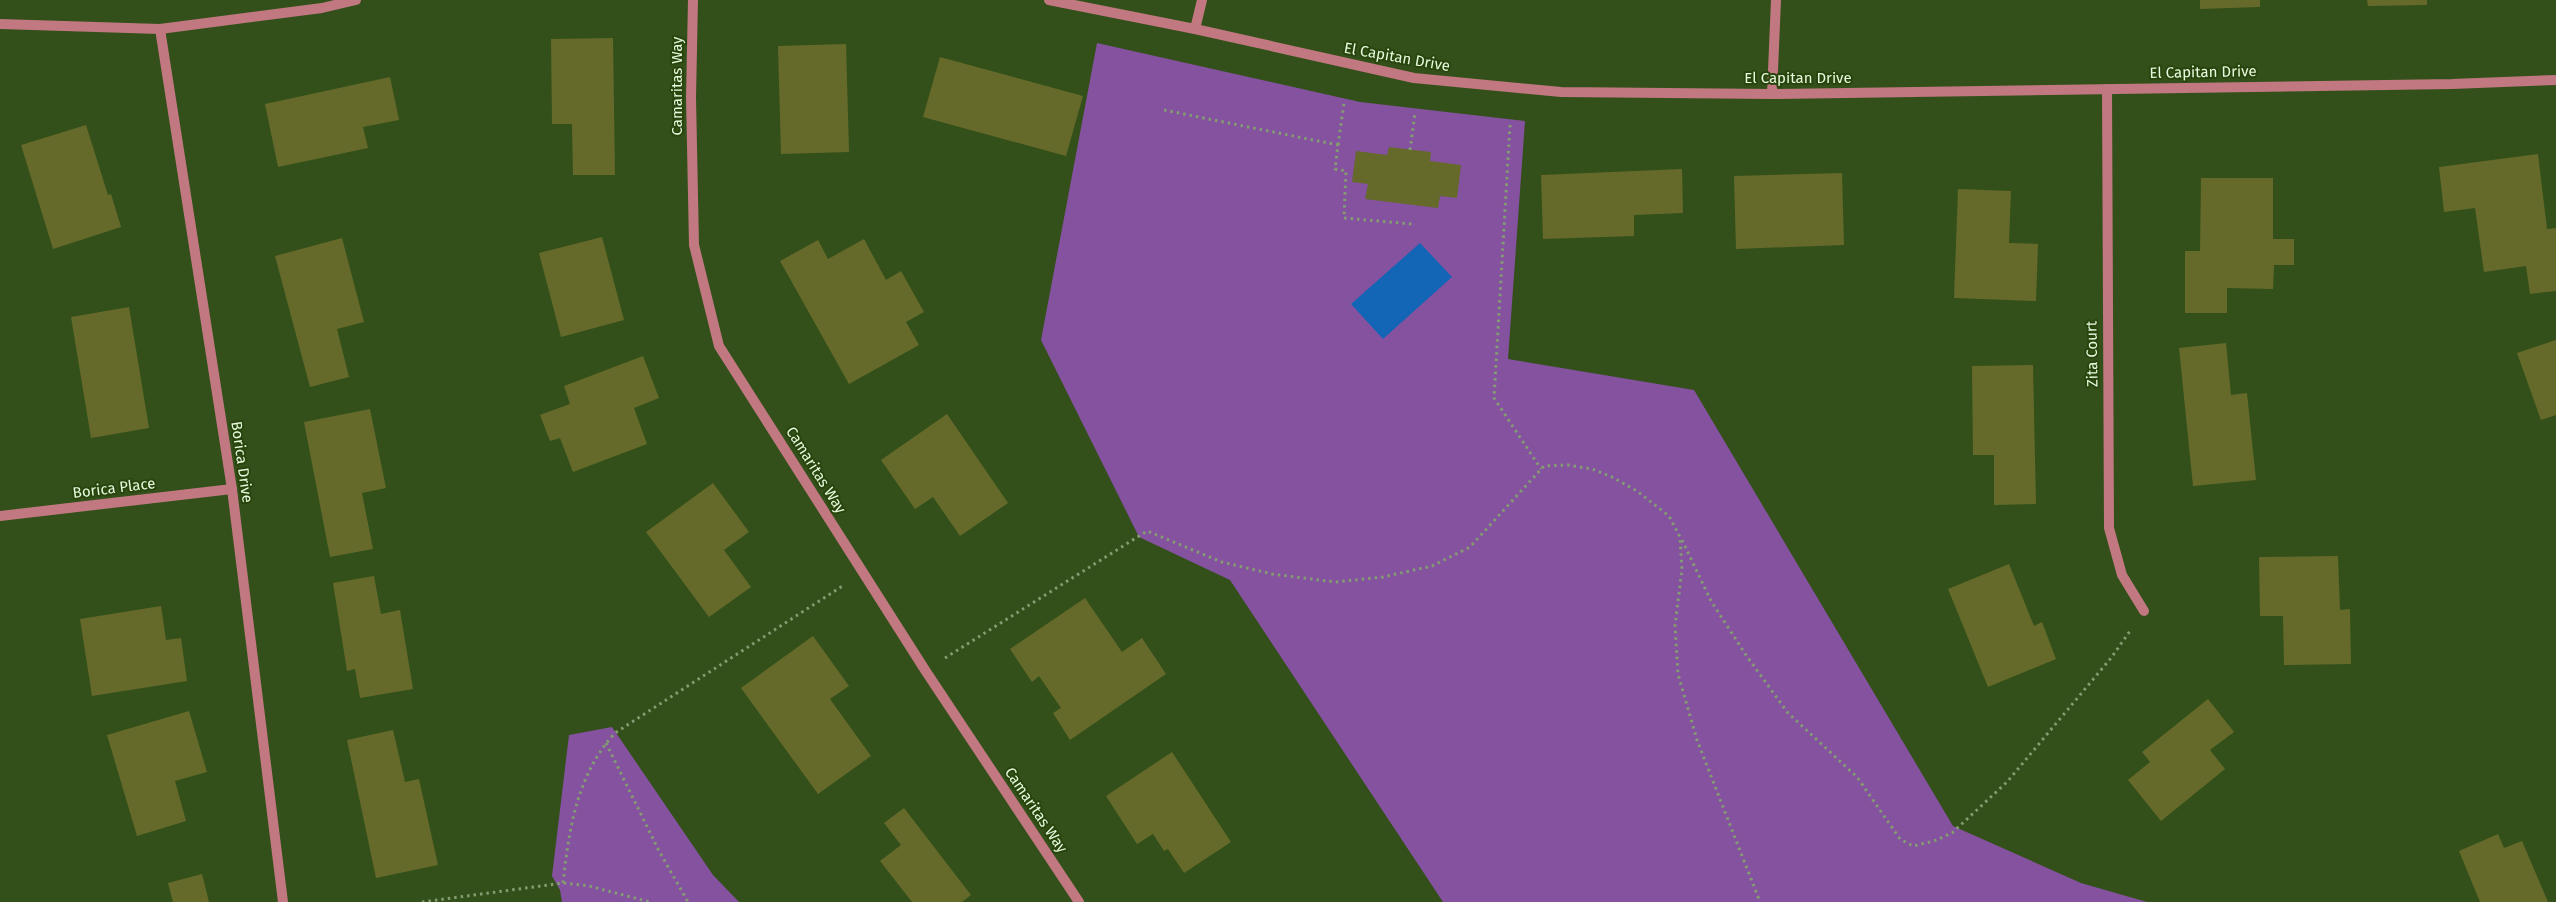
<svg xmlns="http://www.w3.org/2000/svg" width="2556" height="902" viewBox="0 0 2556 902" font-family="'Fira Sans',sans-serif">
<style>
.green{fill:#84529f}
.water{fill:#1366b5}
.building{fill:#656a2a}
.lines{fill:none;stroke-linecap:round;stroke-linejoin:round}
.path{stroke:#849c71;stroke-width:3;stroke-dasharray:2.5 4;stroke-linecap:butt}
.minor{stroke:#c17880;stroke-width:10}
.tertiary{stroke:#c17880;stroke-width:10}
.labels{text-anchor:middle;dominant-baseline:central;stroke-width:4;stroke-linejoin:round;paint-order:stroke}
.street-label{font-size:15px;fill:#e8fadd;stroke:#29450e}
</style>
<rect width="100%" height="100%" fill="#33501a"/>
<g class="green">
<polygon points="1097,43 1360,102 1525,121 1508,359 1694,390 1953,826 2081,883 2147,902 1443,902 1230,580 1139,537 1041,340"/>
<polygon points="612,727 713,875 739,902 562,902 560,890 552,876 569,735"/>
</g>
<polygon class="water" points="1420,243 1452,277 1383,339 1351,304"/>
<g class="building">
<polygon points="2200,0 2260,0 2260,7 2200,9"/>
<polygon points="2367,0 2427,0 2427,5 2368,6"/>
<polygon points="613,38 615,175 573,175 572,124 552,124 551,39"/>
<polygon points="846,44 849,152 781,154 778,46"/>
<polygon points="940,57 1083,96 1066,156 923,117"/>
<polygon points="390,77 399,120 363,127 368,148 278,167 265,104"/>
<polygon points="86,125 108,195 111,194 121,227 53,249 21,145"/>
<polygon points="1389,147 1431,152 1430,161 1461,165 1457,198 1440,196 1438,208 1365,199 1368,184 1352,182 1356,151 1387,155"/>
<polygon points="2538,154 2547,229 2556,228 2556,291 2530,294 2526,266 2484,272 2475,208 2444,212 2439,167"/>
<polygon points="1682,169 1683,213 1634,215 1634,236 1543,239 1541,175"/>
<polygon points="1842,173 1844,245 1736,249 1734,176"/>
<polygon points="2201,178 2273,178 2273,239 2294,239 2294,265 2274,265 2273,289 2227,288 2227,313 2185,313 2185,251 2200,251"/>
<polygon points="1958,189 2011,191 2009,243 2038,244 2036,301 1954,298"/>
<polygon points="602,237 624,320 561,337 539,253"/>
<polygon points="342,238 364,322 337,329 349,377 310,387 275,256"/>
<polygon points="864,239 886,280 901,271 924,312 906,322 919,345 849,384 780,261 818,240 828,259"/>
<polygon points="129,307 149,428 91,438 71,317"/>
<polygon points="2556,340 2556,415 2541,420 2517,353"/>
<polygon points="2226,343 2231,395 2247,393 2256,480 2193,486 2179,348"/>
<polygon points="643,356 659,398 634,408 647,444 573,472 560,438 550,441 540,415 570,404 564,386"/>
<polygon points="2033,365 2036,504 1994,505 1994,455 1973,455 1972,366"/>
<polygon points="370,409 386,488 362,493 373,549 330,557 304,422"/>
<polygon points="947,414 1008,503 960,536 933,497 915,509 881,460"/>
<polygon points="713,483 749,532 724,550 751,587 709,617 646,532"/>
<polygon points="2338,556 2340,610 2350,609 2351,664 2284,665 2283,616 2260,616 2259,557"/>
<polygon points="2009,564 2034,626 2042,622 2056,659 1988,687 1948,589"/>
<polygon points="374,576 381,614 400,610 413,689 360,698 355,669 347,671 333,583"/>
<polygon points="1085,598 1122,652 1142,638 1166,674 1070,740 1053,713 1061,708 1039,676 1032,682 1010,649"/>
<polygon points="161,606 166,640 181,638 187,681 92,696 80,619"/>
<polygon points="813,636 849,686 830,699 871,756 818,794 741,688"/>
<polygon points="2208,699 2234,732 2210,750 2225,769 2161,821 2128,780 2150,762 2142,752"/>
<polygon points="189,711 207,772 175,781 186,821 137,836 107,735"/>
<polygon points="393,730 405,782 419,779 438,865 376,878 347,740"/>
<polygon points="1172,752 1231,842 1184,873 1168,849 1164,851 1153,834 1137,844 1106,796"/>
<polygon points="904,808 971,895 962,902 912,902 880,861 901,845 884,823"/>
<polygon points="2498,834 2504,848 2522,841 2548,902 2480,902 2459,851"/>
<polygon points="202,874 209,902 173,902 168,883"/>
</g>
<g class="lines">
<g class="path">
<polyline points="1164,110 1338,145 1335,169 1346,171 1344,218 1412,224"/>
<polyline points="1510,125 1494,398 1541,469"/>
<polyline points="1338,145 1344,103"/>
<polyline points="1410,150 1415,113"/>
<polyline points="1682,540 1711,601 1746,655 1788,713 1857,777 1900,839 1913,846 1934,841 1952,833 2007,782 2111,658 2130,631"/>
<polyline points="945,658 1147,531 1222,562 1272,574 1335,582 1383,577 1432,566 1470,547 1544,466 1568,465 1592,469 1612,477 1637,491 1669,516 1680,537 1682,570 1675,625 1678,674 1697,740 1760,902"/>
<polyline points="606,743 659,851 688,902"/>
<path d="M563,883C569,829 577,774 615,733L844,585"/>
<polyline points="422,902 563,883 589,886 650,902"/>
</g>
<g class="minor">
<polyline points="693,0 691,97 694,245 719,346 925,670 1079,902"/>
<polyline points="160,29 232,489 283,902"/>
<polyline points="1195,29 1202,0"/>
<polyline points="2107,89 2109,528 2122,575 2144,611"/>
<polyline points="1772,94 1776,0"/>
<polyline points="0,516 232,489"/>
</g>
<g class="tertiary">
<polyline points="1049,0 1195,29 1414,78 1561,92 1772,94 2452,84 2556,80"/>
<polyline points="0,24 160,29 322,8 356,0"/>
</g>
</g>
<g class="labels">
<g class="street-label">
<text transform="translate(1397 57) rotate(10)">El Capitan Drive</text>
<text transform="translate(2203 72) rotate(-1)">El Capitan Drive</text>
<text x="1798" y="78">El Capitan Drive</text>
<text transform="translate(677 86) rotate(-90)">Camaritas Way</text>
<text transform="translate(2092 354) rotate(-91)">Zita Court</text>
<text transform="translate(242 462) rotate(82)">Borica Drive</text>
<text transform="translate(816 470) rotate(58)">Camaritas Way</text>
<text transform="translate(114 488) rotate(-7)">Borica Place</text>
<text transform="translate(1036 810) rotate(56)">Camaritas Way</text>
</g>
</g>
</svg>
